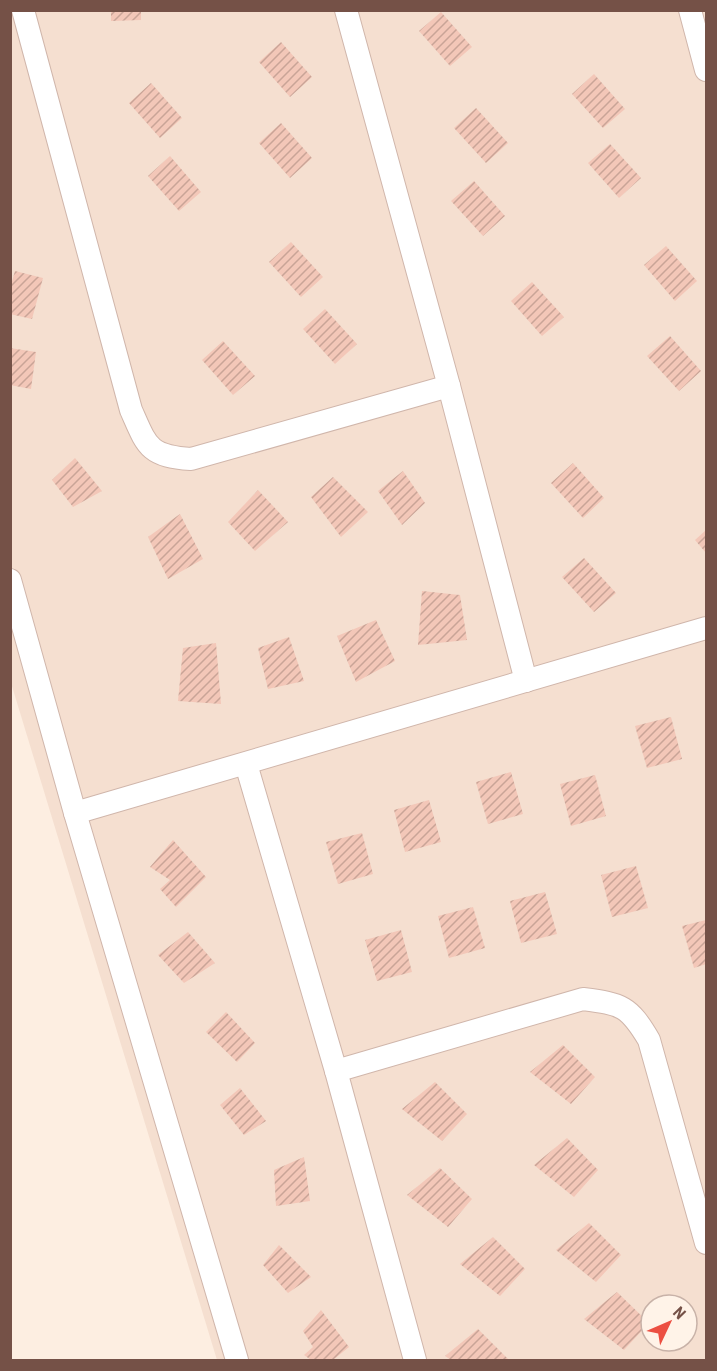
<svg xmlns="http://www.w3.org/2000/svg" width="717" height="1371" viewBox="0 0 717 1371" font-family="'Roboto Condensed',sans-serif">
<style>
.residential{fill:#f5dfd0;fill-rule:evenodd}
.building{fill:url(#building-hatch)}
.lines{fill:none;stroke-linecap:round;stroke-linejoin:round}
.minor-casing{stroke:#d0b6ab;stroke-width:24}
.minor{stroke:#fff;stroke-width:22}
</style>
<defs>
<pattern id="building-hatch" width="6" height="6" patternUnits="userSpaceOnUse" patternTransform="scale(1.5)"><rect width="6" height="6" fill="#f3c7b8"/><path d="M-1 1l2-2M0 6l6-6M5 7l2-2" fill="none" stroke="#c9a497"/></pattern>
</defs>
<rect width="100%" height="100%" fill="#fdeee1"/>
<path class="residential" d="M10,11H706V1360H217L11,683ZM651,1305H687V1341H651Z"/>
<g class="building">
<polygon points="111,10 141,10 141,20 111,21"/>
<polygon points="441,12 472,47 450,66 419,31"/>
<polygon points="281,42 312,77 290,97 259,62"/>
<polygon points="594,74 625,109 603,128 572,94"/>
<polygon points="151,83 182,118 160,138 129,103"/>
<polygon points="476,108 508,143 486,163 454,128"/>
<polygon points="281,123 312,158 290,178 259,143"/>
<polygon points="610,144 641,178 619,198 588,163"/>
<polygon points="170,156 201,192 179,211 148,176"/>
<polygon points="474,181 505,216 483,236 451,201"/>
<polygon points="291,242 323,277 301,297 269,262"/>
<polygon points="666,246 697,281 675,301 644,265"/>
<polygon points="15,271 43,278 32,319 10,314 10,288"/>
<polygon points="532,282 564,317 542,336 511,301"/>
<polygon points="325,309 357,344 335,364 303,329"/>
<polygon points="670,336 701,371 679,391 647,356"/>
<polygon points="223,341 255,376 233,395 202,360"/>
<polygon points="10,348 36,352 31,389 10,385"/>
<polygon points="75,458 102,491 73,507 52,480"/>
<polygon points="573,463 604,498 583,518 551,483"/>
<polygon points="403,471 425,503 402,525 378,491"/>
<polygon points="333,477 368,512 341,537 311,497"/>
<polygon points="258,490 288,522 255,551 228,522"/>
<polygon points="180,514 203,559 168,579 148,537"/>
<polygon points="706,530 706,553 695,540"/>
<polygon points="584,558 616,593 594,612 562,577"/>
<polygon points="422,591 460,595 467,640 418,645"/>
<polygon points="376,620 395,661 356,682 337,636"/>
<polygon points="289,637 304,681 268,689 258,648"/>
<polygon points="216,643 221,704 178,701 183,648"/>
<polygon points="671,717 682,759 647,768 635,726"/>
<polygon points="511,772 523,814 488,824 476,782"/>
<polygon points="595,775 606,816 571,826 560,784"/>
<polygon points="429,800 441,842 405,852 394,810"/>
<polygon points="362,833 373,874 338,884 326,842"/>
<polygon points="173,840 206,877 176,907 160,889 170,880 150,867"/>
<polygon points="636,866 648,908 612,917 601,875"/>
<polygon points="545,892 557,934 521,943 510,901"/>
<polygon points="473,907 485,948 449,958 438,916"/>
<polygon points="706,920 706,964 694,968 682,926"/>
<polygon points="401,930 412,972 377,981 365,940"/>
<polygon points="188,932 215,963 184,983 158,955"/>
<polygon points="226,1012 255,1043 237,1062 206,1032"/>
<polygon points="563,1045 595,1077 571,1104 530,1072"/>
<polygon points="435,1082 467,1114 442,1141 402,1109"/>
<polygon points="240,1088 266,1121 244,1135 220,1105"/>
<polygon points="567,1138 598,1170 574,1197 534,1165"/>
<polygon points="304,1157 310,1201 276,1206 274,1170"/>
<polygon points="440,1168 472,1199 448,1227 407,1195"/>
<polygon points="589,1223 621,1255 596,1282 556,1250"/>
<polygon points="493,1237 525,1269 500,1296 460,1264"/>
<polygon points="279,1245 311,1277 288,1293 263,1265"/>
<polygon points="617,1292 649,1323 624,1350 584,1319"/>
<polygon points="321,1310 349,1347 333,1360 311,1360 304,1355 313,1347 303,1331"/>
<polygon points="478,1329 509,1360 451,1360 445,1356"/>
</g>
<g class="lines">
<g class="minor-casing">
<g id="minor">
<path d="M23,10L131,410C147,446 148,456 191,459L449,386"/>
<polyline points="346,10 449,386 526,681"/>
<polyline points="690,10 706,70"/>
<polyline points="10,580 75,813 237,1360"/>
<polyline points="246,764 336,1071 415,1360"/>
<polyline points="75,813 706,628"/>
<path d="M336,1071L583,999C622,1004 629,1006 649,1040L706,1243"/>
</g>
</g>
<use href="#minor" class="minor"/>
</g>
<rect width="717" height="1371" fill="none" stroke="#755147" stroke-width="24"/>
<g transform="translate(669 1323) rotate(46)"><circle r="28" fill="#fff3e8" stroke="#c8b2a8" stroke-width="1.5"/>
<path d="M0-4.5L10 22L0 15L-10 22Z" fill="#ec4f42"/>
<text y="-9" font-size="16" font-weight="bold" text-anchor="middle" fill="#755147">N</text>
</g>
</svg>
